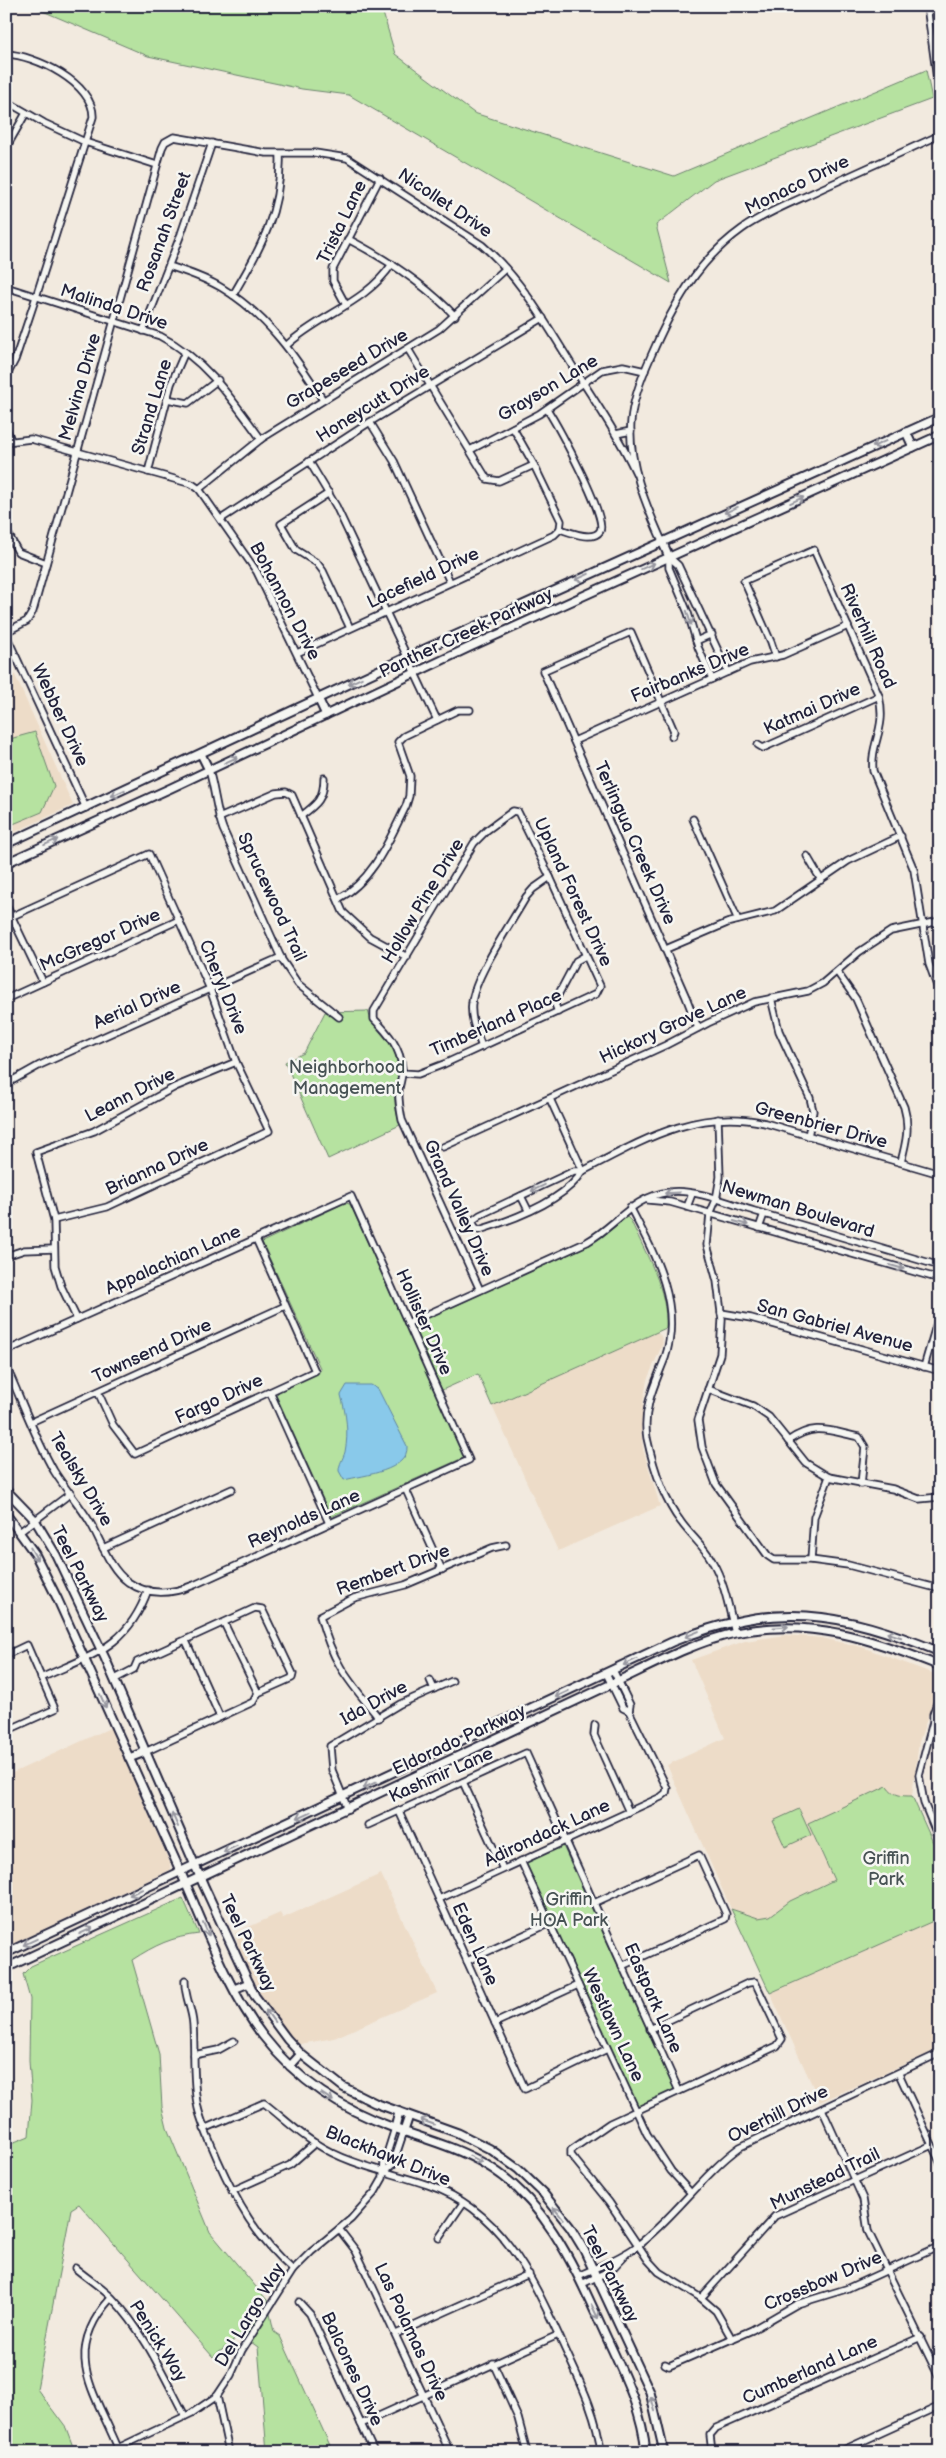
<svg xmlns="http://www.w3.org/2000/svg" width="946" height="2458" viewBox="0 0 946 2458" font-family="'Balsamiq Sans',sans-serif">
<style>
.built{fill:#eddcc8}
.green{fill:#b6e2a0;stroke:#6c826e}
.water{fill:#89c9ea;stroke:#6086a4}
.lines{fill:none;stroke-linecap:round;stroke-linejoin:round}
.minor-casing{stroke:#22223b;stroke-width:9}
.major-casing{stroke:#22223b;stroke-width:11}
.minor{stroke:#f6f6f2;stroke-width:5.5}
.major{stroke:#f6f6f2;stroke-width:7}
.oneway{stroke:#9797a0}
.labels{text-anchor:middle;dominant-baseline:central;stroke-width:5;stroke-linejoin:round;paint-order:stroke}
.street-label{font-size:18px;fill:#22223b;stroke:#f6f6f2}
.park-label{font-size:18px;fill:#475254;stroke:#f6f6f2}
</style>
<rect width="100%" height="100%" fill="#f2eadf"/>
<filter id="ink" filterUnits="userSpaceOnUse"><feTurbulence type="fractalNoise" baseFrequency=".02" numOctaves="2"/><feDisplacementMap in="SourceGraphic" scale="10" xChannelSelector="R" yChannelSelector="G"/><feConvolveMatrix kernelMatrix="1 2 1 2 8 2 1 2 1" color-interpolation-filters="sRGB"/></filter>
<g filter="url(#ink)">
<g class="built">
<polygon points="6,655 73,805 6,836"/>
<polygon points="657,1332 661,1336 663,1343 647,1380 643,1403 641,1430 643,1449 660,1506 558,1551 492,1406"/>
<polygon points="786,1635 822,1638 862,1647 940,1676 940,1681 919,1742 912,1796 899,1796 892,1792 808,1823 834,1880 790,1901 770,1916 758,1918 731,1909 667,1765 725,1738 691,1660 745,1641"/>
<polygon points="110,1728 170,1863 170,1870 6,1947 6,1776"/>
<polygon points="381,1874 437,1993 334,2038 300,2044 288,2035 263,1999 239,1949 235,1933 280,1913 283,1918"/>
<polygon points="940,1918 940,2045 934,2051 820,2102 770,1993"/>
</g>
<g class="green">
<polygon points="31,6 381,6 395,54 474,113 674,176 926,70 932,99 714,180 656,225 671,283 349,95 302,89 148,56"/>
<polygon points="35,732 54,786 42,812 6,827 6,740"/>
<path d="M368,1011C371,1027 390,1039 397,1056C402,1070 395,1081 395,1094C394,1105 397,1115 400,1125L328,1159L285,1062L304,1053L325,1012Z"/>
<polygon points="345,1203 350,1204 465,1457 331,1517 276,1395 281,1390 321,1370 262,1242"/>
<path d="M627,1217L631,1221C646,1255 668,1289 666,1328L492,1406L478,1374L442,1390L413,1325L589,1245L602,1237Z"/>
<path d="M887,1786C894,1796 901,1796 912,1796L940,1858V1918L770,1993L731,1909L758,1918L770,1916L790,1901L834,1880L808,1823Z"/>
<polygon points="799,1809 811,1835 785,1847 773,1821"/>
<polygon points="563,1846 675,2090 637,2107 525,1863"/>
<path d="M183,1898L199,1934C172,1937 155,1945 132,1960L159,2054L162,2107L167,2128L210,2232L267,2300L274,2332L280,2336L333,2452H267L258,2347L241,2335L213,2357L79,2204L71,2209L37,2389L66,2428L75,2452H6V2150L12,2143L29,2136L32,2100L29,2061L30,1999L23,1974L31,1966Z"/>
</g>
<path class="water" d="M347,1385H371L378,1389L407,1446C409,1471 364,1475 344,1480L339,1471C339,1464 343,1459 345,1452C349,1432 346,1414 341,1395Z"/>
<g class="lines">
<g class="minor-casing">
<g id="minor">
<polyline points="927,6 940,101"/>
<path d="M6,54C35,55 94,83 93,117L36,297L15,360L6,377"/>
<polyline points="6,101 44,123 85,142 157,165"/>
<polyline points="6,148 26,113"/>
<path d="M348,239C388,260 425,284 455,316"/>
<path d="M169,266C187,272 206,278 222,288C267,315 296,357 323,400"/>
<path d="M6,287L160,336C205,359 232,399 261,439"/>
<path d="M233,295C261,247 282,211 280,154"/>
<polyline points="346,305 333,281 333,269 380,178"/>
<polyline points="143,331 181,234 212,143"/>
<path d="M287,345C321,314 366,303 392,264"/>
<polyline points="408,349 487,479 499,481 534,465"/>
<polyline points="167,399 188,403 218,380"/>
<path d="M547,409C557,425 608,517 600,531C593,542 569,532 560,529"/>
<polyline points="370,422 394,461 450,582"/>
<polyline points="6,428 11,440"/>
<polyline points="513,428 534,465 561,521 560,529"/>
<polyline points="616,434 631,431"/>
<polyline points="6,442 31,439 192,484 199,489 257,572 318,698"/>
<polyline points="470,450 539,414 602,370 623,366 645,371"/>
<polyline points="309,461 336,506 437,720"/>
<polyline points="148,472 171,384 185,352"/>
<polyline points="199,489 261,439 439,329 505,269"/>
<polyline points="329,493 281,524 296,550 317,563 323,571 350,628"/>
<polyline points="221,519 370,422 543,318"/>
<polyline points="6,530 18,552 46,563"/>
<path d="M662,541C645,503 628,463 631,421C633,399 642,376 651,356C672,307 697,261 742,229C766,212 796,201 823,188C862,170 901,153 940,135"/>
<polyline points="669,557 669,568 688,613 698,647 712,679"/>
<polyline points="669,557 678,565 728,672"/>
<path d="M6,632L27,621L33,611L162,148L165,142L174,137L266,153H315L347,158L482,245C522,279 548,327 575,370C597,404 619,437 636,473"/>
<polyline points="6,635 86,808"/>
<polyline points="696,641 712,634"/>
<polyline points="297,653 554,535 560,529"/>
<path d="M776,657L771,642L744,581L814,550L879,696C887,730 870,742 873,771L914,870L929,964L940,994"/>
<polyline points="672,736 674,731 631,632 543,671 686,997 698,1028"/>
<polyline points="574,741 750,662 783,655 848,626"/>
<polyline points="758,745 763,748 879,696"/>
<path d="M209,770C215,790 216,810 223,829L282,960L298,984L339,1017"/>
<path d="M301,816C317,804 324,799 324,778"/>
<polyline points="219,818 276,793 286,792 292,795 343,912 370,937 407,957"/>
<polyline points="693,819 738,920"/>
<polyline points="807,856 821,880"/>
<path d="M338,899C373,881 389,840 406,806L409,796L410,776L398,742L404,736L458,710H470"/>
<polyline points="6,905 43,982"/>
<polyline points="6,919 149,854 210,989 236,1062 269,1131 107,1207 54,1220"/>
<polyline points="666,949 727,923 775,911 848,861 901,836"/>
<path d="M837,972L856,999L904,1107C910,1127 906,1143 901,1162"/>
<polyline points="771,998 779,1031 810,1098 813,1111 808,1136"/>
<polyline points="6,999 179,920"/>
<polyline points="558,1012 555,1004 557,997 576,961 585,956"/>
<path d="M482,1047C477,1033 470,1019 472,1003C474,977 512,922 526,897L533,889L550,877"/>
<path d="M402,1073L418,1074L444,1064L596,994L600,986L550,877L518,812L513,811L487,830L474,843L374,1011V1019C388,1033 401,1048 402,1069C403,1075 400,1082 399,1089C398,1100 400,1109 402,1120L480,1290"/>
<polyline points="6,1084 40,1065 281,957"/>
<polyline points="550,1099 583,1171"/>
<polyline points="718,1119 720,1177 716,1200 710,1214 707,1245 717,1281 722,1320 720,1354 698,1420 702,1447 716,1484 768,1556 774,1560 811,1560 848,1565 940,1589"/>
<polyline points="443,1147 666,1045 708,1023 754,1002 808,991 823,983 859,952 891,931 940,921"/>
<path d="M583,1171C564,1201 512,1220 479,1230L475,1227L472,1221L480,1215L574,1171H583C641,1141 697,1107 765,1123L940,1174"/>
<polyline points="521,1196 528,1210"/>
<polyline points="648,1200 670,1202 940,1279"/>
<path d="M630,1207C654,1253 683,1305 665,1358C655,1384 642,1409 647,1438C653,1466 664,1500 681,1522C691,1536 704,1546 712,1561C725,1583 729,1609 735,1633"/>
<polyline points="687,1207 692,1194"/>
<polyline points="759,1228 764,1214"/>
<polyline points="6,1256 24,1250 54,1249"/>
<polyline points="721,1313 751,1318 940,1371"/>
<polyline points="77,1319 61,1286 55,1266 54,1220 36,1152 94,1131 175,1087 236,1062"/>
<path d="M408,1323L587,1242C617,1225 632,1197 669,1192C693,1188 731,1204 754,1211C816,1229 878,1248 940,1266"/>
<path d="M6,1351L351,1196L469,1460L194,1585C172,1594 148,1596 128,1582C109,1568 102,1543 91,1524C80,1505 65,1489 54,1471C35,1438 22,1401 6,1366"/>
<polyline points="924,1367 940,1312"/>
<polyline points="708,1389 753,1406 769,1417 806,1463 829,1477 893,1489 919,1499 940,1497"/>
<polyline points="98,1392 113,1425 135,1454 315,1371 256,1239"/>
<polyline points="270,1392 329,1523"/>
<polyline points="31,1422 285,1306"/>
<path d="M788,1441C815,1422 829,1431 859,1437L865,1447L861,1484"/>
<polyline points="6,1464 6,1476"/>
<polyline points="406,1490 442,1570"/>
<polyline points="21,1531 71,1493"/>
<polyline points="103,1548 232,1489"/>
<polyline points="811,1560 814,1517 829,1477"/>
<polyline points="224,1623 258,1693"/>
<polyline points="186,1641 220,1717"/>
<polyline points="6,1655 27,1645 55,1709 6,1731"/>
<polyline points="606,1673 623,1708 629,1711"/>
<path d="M41,1678C93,1654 127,1648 148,1590"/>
<polyline points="115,1679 134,1669 137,1662 255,1608 262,1609 293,1674 292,1678 258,1693 253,1702 145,1752"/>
<polyline points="430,1680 434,1689"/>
<polyline points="940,1695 933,1714 933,1722 919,1775 924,1803 940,1842"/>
<path d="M379,1718C348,1680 333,1664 320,1616L354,1598L405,1585L492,1548L506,1545"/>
<polyline points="933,1722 940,1719"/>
<polyline points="595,1725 594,1735 629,1812"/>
<polyline points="463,1782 503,1869"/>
<polyline points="348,1809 332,1770 330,1746 400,1704 452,1681"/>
<polyline points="399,1811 525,2089 607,2049"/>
<polyline points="368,1825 526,1753 679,2091"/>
<polyline points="521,1861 647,2134 671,2171 691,2193"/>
<polyline points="439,1899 661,1797 666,1793 667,1788 629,1711 630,1705 613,1670"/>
<polyline points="594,1903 699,1855 726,1914 725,1919 622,1966"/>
<polyline points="467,1961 550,1923"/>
<path d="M185,1980C184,1996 192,2008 193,2024C195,2052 192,2081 198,2108C202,2125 210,2141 217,2158C236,2201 257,2239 293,2270"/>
<polyline points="495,2023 578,1985"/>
<polyline points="650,2029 748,1983 755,1982 782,2039 777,2046 610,2123 571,2150 571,2155 609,2202 648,2260 659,2272 701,2298 716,2311 732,2339"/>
<polyline points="194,2055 218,2050 234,2041"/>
<polyline points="899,2074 940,2162"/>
<polyline points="822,2109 863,2199 868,2231 940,2379"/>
<path d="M204,2129L264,2103C281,2116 297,2132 315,2143C348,2165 391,2172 428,2185C500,2209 531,2275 560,2338C576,2374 597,2412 601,2452"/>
<polyline points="385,2171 393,2164 404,2131"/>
<polyline points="232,2191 290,2165 315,2143"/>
<polyline points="339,2229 356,2251 450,2452"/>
<polyline points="439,2238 463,2203"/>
<path d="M75,2268C87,2278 101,2287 112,2298C144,2331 164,2376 185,2416"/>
<path d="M578,2276C597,2267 620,2259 637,2246C675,2217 702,2175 740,2147L940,2053"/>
<polyline points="582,2284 611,2270 627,2253"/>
<path d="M111,2298C61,2353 94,2390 118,2448V2452"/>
<polyline points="701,2298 775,2216 932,2145"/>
<polyline points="299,2302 310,2314 374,2452"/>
<polyline points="396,2334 529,2274"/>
<polyline points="493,2363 518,2418 527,2452"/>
<polyline points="665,2364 669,2366 752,2330 797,2304 846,2289 940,2246"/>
<polyline points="217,2396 229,2452"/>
<polyline points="361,2424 558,2335"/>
<polyline points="118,2448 192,2413 217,2396 231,2375 242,2350 293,2270 311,2252 351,2219 375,2192 383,2178 384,2163 395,2128"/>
<polyline points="712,2452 710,2435 716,2428 921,2337"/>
<polyline points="839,2452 940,2406"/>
</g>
</g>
<g class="major-casing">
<g id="major">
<polyline points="906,432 913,447"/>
<polyline points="662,541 669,557"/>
<polyline points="318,698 326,715"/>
<polyline points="201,754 209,770"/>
<polyline points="6,844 407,657 940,417"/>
<polyline points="6,863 171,788 470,647 940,435"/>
<polyline points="6,1490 35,1520 56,1555 105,1658 204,1886 255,1996 287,2039 301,2054 343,2087 375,2103 458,2133 490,2149 518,2169 543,2193 570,2227 584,2250 650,2392 664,2452"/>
<path d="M6,1514L35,1554L57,1598C97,1688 138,1776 178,1866C203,1921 226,1988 263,2036C299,2082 339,2108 394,2128C425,2139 456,2147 485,2164C548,2201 576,2271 605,2334C623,2373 642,2409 646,2452"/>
<polyline points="129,1758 145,1752"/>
<path d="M6,1953L672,1642C775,1600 839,1611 940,1652"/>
<path d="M6,1968L618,1681C656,1663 695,1642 735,1633C809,1617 872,1639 940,1666"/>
<polyline points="234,1989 249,1983"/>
<polyline points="290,2066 301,2054"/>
<polyline points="395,2128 399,2112"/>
<polyline points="404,2131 409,2116"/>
</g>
</g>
<use href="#minor" class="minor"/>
<use href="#major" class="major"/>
</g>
<defs><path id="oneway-shaft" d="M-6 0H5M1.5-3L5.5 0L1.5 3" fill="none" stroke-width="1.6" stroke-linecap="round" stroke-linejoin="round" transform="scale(1.25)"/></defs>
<g class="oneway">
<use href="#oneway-shaft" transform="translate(879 444) rotate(156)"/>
<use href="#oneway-shaft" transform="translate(797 500) rotate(-24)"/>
<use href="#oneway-shaft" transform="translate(731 510) rotate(156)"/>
<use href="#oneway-shaft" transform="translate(648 566) rotate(-24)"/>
<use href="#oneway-shaft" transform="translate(582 577) rotate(155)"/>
<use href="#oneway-shaft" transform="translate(689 618) rotate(73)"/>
<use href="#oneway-shaft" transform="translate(355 681) rotate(155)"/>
<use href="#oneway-shaft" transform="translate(231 760) rotate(-25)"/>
<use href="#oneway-shaft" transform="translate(118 793) rotate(155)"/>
<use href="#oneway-shaft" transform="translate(51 842) rotate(-24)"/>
<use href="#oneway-shaft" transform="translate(538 1188) rotate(155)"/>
<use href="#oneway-shaft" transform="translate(672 1193) rotate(177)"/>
<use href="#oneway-shaft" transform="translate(741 1223) rotate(16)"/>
<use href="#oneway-shaft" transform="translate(897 1267) rotate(16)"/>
<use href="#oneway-shaft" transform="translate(34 1554) rotate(60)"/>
<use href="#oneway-shaft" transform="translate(781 1627) rotate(-4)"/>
<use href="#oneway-shaft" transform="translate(692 1634) rotate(157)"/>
<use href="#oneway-shaft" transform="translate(894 1635) rotate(-162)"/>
<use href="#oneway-shaft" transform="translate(630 1662) rotate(155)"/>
<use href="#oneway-shaft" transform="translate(562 1694) rotate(155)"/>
<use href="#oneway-shaft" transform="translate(103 1701) rotate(66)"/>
<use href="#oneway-shaft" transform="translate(370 1785) rotate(155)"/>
<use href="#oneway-shaft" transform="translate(304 1815) rotate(156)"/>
<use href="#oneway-shaft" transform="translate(175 1820) rotate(-114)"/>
<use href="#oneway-shaft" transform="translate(230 1849) rotate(155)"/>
<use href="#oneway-shaft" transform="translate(136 1892) rotate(155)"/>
<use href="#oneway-shaft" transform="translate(206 1929) rotate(66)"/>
<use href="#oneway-shaft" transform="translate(86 1931) rotate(-25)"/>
<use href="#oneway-shaft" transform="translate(30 1942) rotate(155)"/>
<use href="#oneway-shaft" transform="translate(270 2016) rotate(-126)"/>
<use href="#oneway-shaft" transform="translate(327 2097) rotate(33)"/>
<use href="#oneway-shaft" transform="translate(427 2122) rotate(-161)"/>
<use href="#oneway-shaft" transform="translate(476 2159) rotate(27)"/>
<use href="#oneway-shaft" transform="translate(558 2213) rotate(-129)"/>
<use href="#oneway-shaft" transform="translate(595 2312) rotate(65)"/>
<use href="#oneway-shaft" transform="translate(653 2404) rotate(-106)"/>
</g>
</g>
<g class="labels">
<g class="street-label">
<text transform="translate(797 185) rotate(-26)">Monaco Drive</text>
<text transform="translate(445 203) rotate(34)">Nicollet Drive</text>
<text transform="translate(342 222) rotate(-64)">Trista Lane</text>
<text transform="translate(164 232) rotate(-70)">Rosanah Street</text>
<text transform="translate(114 307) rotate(18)">Malinda Drive</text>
<text transform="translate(347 369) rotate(-31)">Grapeseed Drive</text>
<text transform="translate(80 387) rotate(-74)">Melvina Drive</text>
<text transform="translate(548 388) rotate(-31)">Grayson Lane</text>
<text transform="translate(373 404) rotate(-32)">Honeycutt Drive</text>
<text transform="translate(152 407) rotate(-73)">Strand Lane</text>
<text transform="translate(423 578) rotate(-25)">Lacefield Drive</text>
<text transform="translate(285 601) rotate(62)">Bohannon Drive</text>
<text transform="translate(466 633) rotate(-25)">Panther Creek Parkway</text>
<text transform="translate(868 636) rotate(66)">Riverhill Road</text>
<text transform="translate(690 673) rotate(-23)">Fairbanks Drive</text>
<text transform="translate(812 709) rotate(-24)">Katmai Drive</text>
<text transform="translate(60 715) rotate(65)">Webber Drive</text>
<text transform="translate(635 843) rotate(66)">Terlingua Creek Drive</text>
<text transform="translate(573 892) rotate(65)">Upland Forest Drive</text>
<text transform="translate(272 897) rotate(65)">Sprucewood Trail</text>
<text transform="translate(423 901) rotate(-59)">Hollow Pine Drive</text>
<text transform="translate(100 940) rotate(-24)">McGregor Drive</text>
<text transform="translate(223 987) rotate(68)">Cheryl Drive</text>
<text transform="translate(137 1005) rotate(-24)">Aerial Drive</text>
<text transform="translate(496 1023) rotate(-24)">Timberland Place</text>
<text transform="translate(673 1025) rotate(-25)">Hickory Grove Lane</text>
<text transform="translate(130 1095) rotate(-27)">Leann Drive</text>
<text transform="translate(821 1125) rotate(15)">Greenbrier Drive</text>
<text transform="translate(157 1167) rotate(-25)">Brianna Drive</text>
<text transform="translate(459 1208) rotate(66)">Grand Valley Drive</text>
<text transform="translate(798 1209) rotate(17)">Newman Boulevard</text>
<text transform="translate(173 1260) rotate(-24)">Appalachian Lane</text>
<text transform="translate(424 1322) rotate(66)">Hollister Drive</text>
<text transform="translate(835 1326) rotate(15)">San Gabriel Avenue</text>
<text transform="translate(152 1351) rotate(-25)">Townsend Drive</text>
<text transform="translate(219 1399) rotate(-25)">Fargo Drive</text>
<text transform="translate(81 1479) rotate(59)">Tealsky Drive</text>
<text transform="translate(304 1519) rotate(-24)">Reynolds Lane</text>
<text transform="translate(393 1570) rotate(-20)">Rembert Drive</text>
<text transform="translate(80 1574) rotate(63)">Teel Parkway</text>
<text transform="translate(374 1703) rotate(-29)">Ida Drive</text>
<text transform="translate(459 1740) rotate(-25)">Eldorado Parkway</text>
<text transform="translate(441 1775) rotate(-24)">Kashmir Lane</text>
<text transform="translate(547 1833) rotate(-25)">Adirondack Lane</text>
<text transform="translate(248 1943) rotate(64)">Teel Parkway</text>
<text transform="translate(475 1944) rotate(66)">Eden Lane</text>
<text transform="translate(653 1998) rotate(66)">Eastpark Lane</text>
<text transform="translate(613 2025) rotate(65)">Westlawn Lane</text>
<text transform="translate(778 2114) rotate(-26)">Overhill Drive</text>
<text transform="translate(388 2156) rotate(22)">Blackhawk Drive</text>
<text transform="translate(825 2179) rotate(-26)">Munstead Trail</text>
<text transform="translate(610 2274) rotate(63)">Teel Parkway</text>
<text transform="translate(823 2281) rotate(-23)">Crossbow Drive</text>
<text transform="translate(250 2315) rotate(-59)">Del Largo Way</text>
<text transform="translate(411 2332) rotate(65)">Las Polamas Drive</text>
<text transform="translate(158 2341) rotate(58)">Penick Way</text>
<text transform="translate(352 2369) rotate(65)">Balcones Drive</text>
<text transform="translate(810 2370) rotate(-24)">Cumberland Lane</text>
</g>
<g class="park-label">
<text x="347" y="1067">Neighborhood<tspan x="347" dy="21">Management</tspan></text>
<text x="886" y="1858">Griffin<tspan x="886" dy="21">Park</tspan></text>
<text x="569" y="1899">Griffin<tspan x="569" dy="21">HOA Park</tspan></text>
</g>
</g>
<rect width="946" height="2458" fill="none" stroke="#f6f6f2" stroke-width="25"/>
<rect x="12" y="12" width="921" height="2433" fill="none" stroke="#22223b" stroke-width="2" filter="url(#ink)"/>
</svg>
